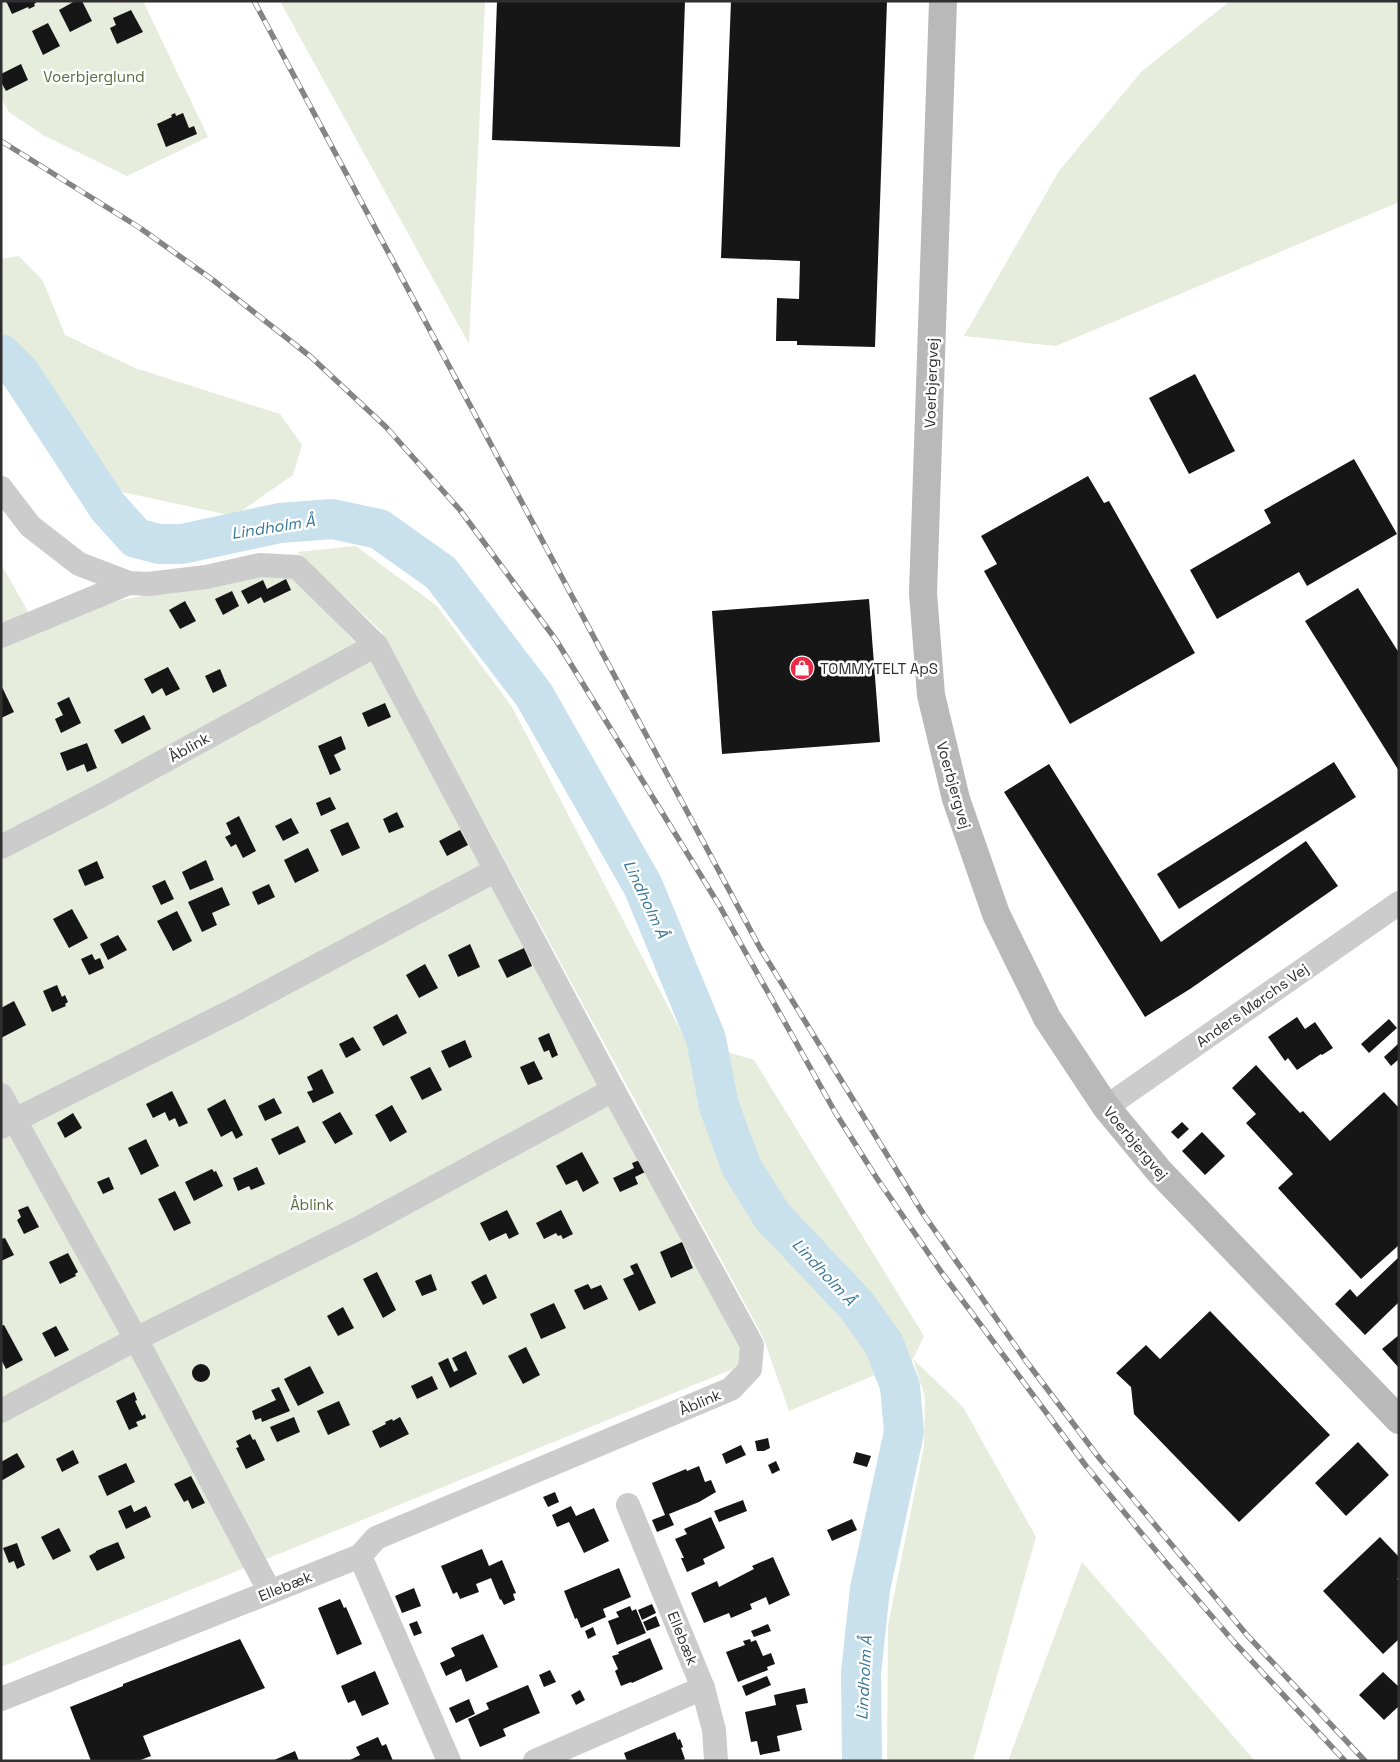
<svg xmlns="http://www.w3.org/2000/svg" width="1400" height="1762" viewBox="0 0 1400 1762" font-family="'Space Grotesk',sans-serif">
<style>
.green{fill:#e6eddc}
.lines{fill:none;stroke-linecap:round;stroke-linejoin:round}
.river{stroke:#c8e1ed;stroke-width:40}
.building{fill:#161616}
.street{stroke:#ccc;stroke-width:24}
.secondary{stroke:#b9b9b9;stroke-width:28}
.rail-casing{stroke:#848484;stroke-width:5.5}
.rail{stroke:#fff;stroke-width:4;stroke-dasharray:11;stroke-linecap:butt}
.labels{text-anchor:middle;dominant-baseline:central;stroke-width:5;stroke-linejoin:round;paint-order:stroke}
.park-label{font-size:15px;fill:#556d3a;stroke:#fff}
.street-label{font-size:15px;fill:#2f2f2f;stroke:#fff}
.poi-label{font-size:15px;fill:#2f2f2f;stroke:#fff;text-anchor:start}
.water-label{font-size:16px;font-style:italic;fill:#397895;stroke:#fff}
</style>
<rect width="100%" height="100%" fill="#fff"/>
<g class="green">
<polygon points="1,1 143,1 208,137 127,176 45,136 9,112 1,98"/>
<polygon points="280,1 485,1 469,344"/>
<polygon points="1230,1 1399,1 1399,202 1056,346 964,336 1059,171 1142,71"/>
<polygon points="19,256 43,281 65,335 135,368 280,414 302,445 293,475 234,516 117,491 1,332 1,259"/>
<polygon points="356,546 437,606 512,707 685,1039 754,1060 924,1336 913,1359 963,1407 1036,1537 973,1761 887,1761 888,1626 924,1446 925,1397 913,1359 789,1411 763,1337 381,631 297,552"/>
<polygon points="1,564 37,627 89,606 285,569 374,662 744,1351 741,1360 733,1369 1,1667"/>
<polygon points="1082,1562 1255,1761 1008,1761"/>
</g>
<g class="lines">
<polyline class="river" points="1,354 20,373 108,507 136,538 159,544 182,544 280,523 332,519 379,529 441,573 534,695 643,886 706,1039 719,1106 741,1166 772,1216 857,1306 884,1344 900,1386 904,1432 870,1589 861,1673 862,1761"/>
</g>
<g class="building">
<polygon points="6,1 35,1 36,3 34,4 35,6 29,9 28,7 12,14"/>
<polygon points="75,1 82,1 92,21 70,32 59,10"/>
<polygon points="497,1 685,1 680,147 492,140"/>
<polygon points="731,1 887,1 875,347 797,345 797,341 776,341 777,298 799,299 800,261 721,258"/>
<polygon points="131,10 143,32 117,44 110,28 116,25 113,18"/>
<polygon points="48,23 60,46 43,55 32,31"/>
<polygon points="21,64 28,80 6,91 1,82 1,74"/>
<polygon points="175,113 176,116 183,113 189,128 194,126 197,134 166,147 157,124 172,117 171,115"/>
<polygon points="1195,374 1235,451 1189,474 1149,398"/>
<polygon points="1354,459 1397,534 1307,586 1299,572 1217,619 1190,570 1271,523 1264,510"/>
<polygon points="1088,476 1104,503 1109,501 1195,653 1070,724 984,571 997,564 981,536"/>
<polygon points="286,579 291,590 264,603 261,597 248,604 241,591 263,580 267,589"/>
<polygon points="1358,588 1399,653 1399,771 1305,621"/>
<polygon points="232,591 239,606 223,615 215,599"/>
<polygon points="869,599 880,742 722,754 712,611"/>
<polygon points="185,601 196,621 180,629 169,610"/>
<polygon points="168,667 180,689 166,696 162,688 152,694 144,679"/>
<polygon points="220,669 227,686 213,693 205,676"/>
<polygon points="1,685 14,712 1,718"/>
<polygon points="69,697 81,723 61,733 55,719 63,715 57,703"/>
<polygon points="385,703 391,717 368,727 362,713"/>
<polygon points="144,715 151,729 122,744 114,730"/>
<polygon points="341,736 346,749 334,755 341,770 330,775 318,746"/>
<polygon points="87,743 97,768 87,772 84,764 67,771 60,753"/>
<polygon points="1334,762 1356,797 1179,909 1157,874"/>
<polygon points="1049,764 1161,942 1306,841 1338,886 1190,989 1145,1017 1004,792"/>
<polygon points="330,797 336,809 321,816 316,803"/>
<polygon points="397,812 404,827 389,833 383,819"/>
<polygon points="239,816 256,851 243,858 236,844 231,847 225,837 231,834 226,823"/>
<polygon points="291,818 299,833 283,841 275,826"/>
<polygon points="348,822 360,848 342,856 330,830"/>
<polygon points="460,830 468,845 447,856 439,841"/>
<polygon points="308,848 319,871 295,883 284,860"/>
<polygon points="206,860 214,880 190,890 182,872"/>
<polygon points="97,861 104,878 85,886 78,870"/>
<polygon points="165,880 174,899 161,905 152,886"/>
<polygon points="269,884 275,897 258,905 252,892"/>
<polygon points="222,887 230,905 212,913 217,925 202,932 188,902"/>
<polygon points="72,909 88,938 69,948 53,919"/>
<polygon points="177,911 192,941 173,951 157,921"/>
<polygon points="118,935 127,950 108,960 100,944"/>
<polygon points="470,944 480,967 458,977 448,955"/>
<polygon points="524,948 532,966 507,978 498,960"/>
<polygon points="92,954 95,960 100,958 104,968 89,975 81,959"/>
<polygon points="425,964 438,988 419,998 406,975"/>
<polygon points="57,985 62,997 65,995 68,1002 65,1004 66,1006 52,1012 43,991"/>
<polygon points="14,1001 26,1025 1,1038 1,1008"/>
<polygon points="397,1014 407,1033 383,1046 373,1027"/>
<polygon points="1297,1017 1305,1029 1315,1022 1333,1048 1322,1055 1321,1054 1297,1070 1288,1058 1285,1061 1268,1037"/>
<polygon points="1389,1019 1397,1028 1369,1053 1361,1044"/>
<polygon points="549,1033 558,1055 552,1058 549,1050 544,1052 538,1038"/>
<polygon points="353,1037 361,1050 346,1058 339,1044"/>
<polygon points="465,1040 472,1057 449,1068 441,1051"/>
<polygon points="1399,1043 1399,1059 1391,1066 1384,1057"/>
<polygon points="534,1061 543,1079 528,1085 520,1067"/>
<polygon points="1256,1065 1300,1113 1303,1111 1330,1141 1384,1092 1399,1108 1399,1245 1361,1279 1278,1188 1293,1174 1246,1123 1256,1114 1232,1088"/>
<polygon points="430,1067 442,1090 422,1100 410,1077"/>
<polygon points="322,1069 334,1093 313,1103 307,1092 313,1090 307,1077"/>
<polygon points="172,1091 188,1123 179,1127 175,1118 169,1121 165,1112 153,1118 146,1104"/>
<polygon points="274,1098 282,1113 265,1121 258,1106"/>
<polygon points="225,1099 243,1135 236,1139 232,1131 221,1137 207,1109"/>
<polygon points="392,1105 407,1132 390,1142 375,1115"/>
<polygon points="340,1112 353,1134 335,1144 322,1122"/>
<polygon points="73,1113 82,1128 65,1138 57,1123"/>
<polygon points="1182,1122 1189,1129 1178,1139 1171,1132"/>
<polygon points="298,1126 306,1142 279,1155 271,1139"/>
<polygon points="1202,1132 1225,1156 1205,1175 1182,1151"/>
<polygon points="146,1139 159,1166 141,1175 128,1148"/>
<polygon points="582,1152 599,1183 583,1192 577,1180 566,1185 556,1166"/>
<polygon points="640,1160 645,1172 635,1177 638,1184 620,1192 613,1178 634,1168 632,1163"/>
<polygon points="257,1167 265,1184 251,1190 249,1186 238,1191 233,1178"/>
<polygon points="212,1169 214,1172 216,1171 223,1186 194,1201 185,1182"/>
<polygon points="109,1177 114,1189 103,1194 97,1182"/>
<polygon points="175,1191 191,1223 174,1231 158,1199"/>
<polygon points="28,1206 39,1227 24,1234 17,1220 21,1217 18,1210"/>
<polygon points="507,1210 519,1234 509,1239 506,1233 489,1241 480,1223"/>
<polygon points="561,1210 573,1234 563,1239 561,1235 558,1236 556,1233 544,1239 536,1223"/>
<polygon points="5,1238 14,1255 1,1261 1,1239"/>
<polygon points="682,1242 693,1268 671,1278 660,1252"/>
<polygon points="68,1253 78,1272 75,1274 76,1276 60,1284 49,1262"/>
<polygon points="1399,1257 1399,1302 1365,1335 1335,1304 1350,1289 1357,1297"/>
<polygon points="637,1263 656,1303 639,1311 623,1279 634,1274 630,1266"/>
<polygon points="377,1272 396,1310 383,1318 363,1279"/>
<polygon points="431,1274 437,1290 422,1296 415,1281"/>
<polygon points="486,1274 497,1298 483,1305 471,1282"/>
<polygon points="588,1284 591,1289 601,1285 608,1299 584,1310 574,1290"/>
<polygon points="554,1303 566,1328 541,1339 530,1314"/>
<polygon points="343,1307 354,1328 338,1336 327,1316"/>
<polygon points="1210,1311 1330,1435 1239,1522 1134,1414 1131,1387 1116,1373 1146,1345 1160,1359"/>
<polygon points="4,1325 23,1360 6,1369 1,1359 1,1326"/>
<polygon points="56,1326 69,1350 55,1357 42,1333"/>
<polygon points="1399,1335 1399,1368 1382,1349"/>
<polygon points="526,1347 540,1375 523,1384 508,1356"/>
<polygon points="466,1351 477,1374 450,1388 438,1363 448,1358 454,1372 458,1370 452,1358"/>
<circle cx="201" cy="1373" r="9"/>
<polygon points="310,1366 324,1393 298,1406 284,1379"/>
<polygon points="432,1376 438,1389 417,1399 411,1386"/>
<polygon points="279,1387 290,1411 262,1422 261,1418 255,1420 252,1411 276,1400 271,1390"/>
<polygon points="134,1392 137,1400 135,1401 142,1416 145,1414 146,1418 136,1422 138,1426 129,1430 116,1401"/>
<polygon points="339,1401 350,1425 328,1435 317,1411"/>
<polygon points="294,1417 300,1432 277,1442 270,1427"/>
<polygon points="400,1417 409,1434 380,1448 372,1431 386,1424 385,1422 392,1419 393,1421"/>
<polygon points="250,1434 253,1440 255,1439 265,1460 246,1469 236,1448 239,1447 236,1441"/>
<polygon points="768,1438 770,1448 764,1451 757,1451 755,1441"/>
<polygon points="1358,1442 1389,1475 1346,1516 1315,1483"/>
<polygon points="741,1445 746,1455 726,1464 722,1454"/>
<polygon points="73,1450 79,1463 62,1472 56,1459"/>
<polygon points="856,1452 871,1456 867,1467 853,1463"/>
<polygon points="17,1453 25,1467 1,1481 1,1462"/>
<polygon points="776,1461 780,1470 772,1474 768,1465"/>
<polygon points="126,1463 135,1482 107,1496 98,1476"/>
<polygon points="699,1466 705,1482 711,1480 716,1492 699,1502 669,1514 674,1525 657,1532 652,1520 665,1515 652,1483 686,1469 687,1471"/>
<polygon points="191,1476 205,1503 192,1509 188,1500 184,1502 174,1484"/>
<polygon points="555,1492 559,1502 548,1507 543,1497"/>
<polygon points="743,1500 747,1511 719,1522 714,1511"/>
<polygon points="131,1505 134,1512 146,1506 151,1517 126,1529 118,1511"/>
<polygon points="571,1506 576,1516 594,1508 609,1541 584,1553 569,1522 557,1527 552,1515"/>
<polygon points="711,1517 725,1548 703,1559 705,1564 687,1572 681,1558 684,1558 675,1539 687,1534 684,1529"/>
<polygon points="852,1519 857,1530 832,1541 827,1530"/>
<polygon points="59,1528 71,1551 53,1560 41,1537"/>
<polygon points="1380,1537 1399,1557 1399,1577 1397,1579 1399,1581 1399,1639 1383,1654 1323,1591"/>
<polygon points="118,1542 125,1558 97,1571 89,1556 96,1552 96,1551"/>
<polygon points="17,1543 25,1565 17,1569 14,1561 9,1563 3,1548"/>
<polygon points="482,1549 489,1566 502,1560 516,1593 513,1594 515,1600 504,1605 501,1599 500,1600 491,1578 476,1584 479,1592 460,1599 457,1592 453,1594 441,1566"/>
<polygon points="773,1557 790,1595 769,1605 766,1597 750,1604 752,1609 731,1618 729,1613 704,1623 691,1593 717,1581 719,1587 754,1569 752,1566"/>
<polygon points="619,1568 631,1597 603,1609 606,1617 581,1628 577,1618 575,1619 564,1591"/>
<polygon points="414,1588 421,1606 402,1613 395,1596"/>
<polygon points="340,1599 344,1608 346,1607 362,1644 337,1655 318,1608"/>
<polygon points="652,1604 656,1613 642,1620 638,1610"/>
<polygon points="630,1606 632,1611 636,1609 646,1633 617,1645 608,1621 619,1617 616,1612"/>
<polygon points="656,1616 660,1626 647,1631 643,1622"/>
<polygon points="417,1621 422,1633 414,1636 409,1624"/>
<polygon points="768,1624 771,1631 754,1637 751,1631"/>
<polygon points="593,1627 596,1635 588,1639 585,1631"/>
<polygon points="483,1634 498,1667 466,1682 461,1669 446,1676 440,1663 455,1656 451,1648"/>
<polygon points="650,1638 663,1669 632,1683 631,1682 621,1686 615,1671 618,1669 612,1656 619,1654 618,1652"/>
<polygon points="240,1639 265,1688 143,1736 151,1756 138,1761 91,1761 70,1707 123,1686 123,1684"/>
<polygon points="750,1639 751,1642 756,1640 763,1656 771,1653 775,1664 767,1667 768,1670 738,1682 726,1652 745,1645 743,1641"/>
<polygon points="550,1670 556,1682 544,1687 539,1675"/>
<polygon points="375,1671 389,1704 362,1716 355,1700 348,1703 341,1686"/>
<polygon points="1383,1672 1399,1687 1399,1706 1384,1720 1359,1695"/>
<polygon points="767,1676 771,1685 746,1696 742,1686"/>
<polygon points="528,1685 540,1713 503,1729 506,1736 480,1747 468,1719 489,1709 486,1703"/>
<polygon points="805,1688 808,1703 796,1705 802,1730 777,1736 780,1751 760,1755 757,1741 751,1742 745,1712 776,1705 774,1695"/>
<polygon points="580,1690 585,1700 576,1705 571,1695"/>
<polygon points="469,1699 475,1714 456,1723 449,1708"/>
<polygon points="675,1732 678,1740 680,1739 683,1747 681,1748 685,1759 681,1761 627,1761 624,1753"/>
<polygon points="378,1737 382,1746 386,1744 393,1761 348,1761 360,1755 356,1747"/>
<polygon points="295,1751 299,1761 272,1761"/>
</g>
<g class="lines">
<g class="street">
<polyline points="1,488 30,526 79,564 129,583 148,584 206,577 260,565 297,567 376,645 619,1101 752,1345 750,1369 731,1389 376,1538 360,1556 1,1699"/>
<polyline points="1,636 129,583"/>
<polyline points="1,847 102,795 376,645"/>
<polyline points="1,1095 136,1339 270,1592"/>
<polyline points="1106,1107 1399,903"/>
<polyline points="1,1127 238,1008 496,870"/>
<polyline points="1,1411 136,1339 359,1228 613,1090"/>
<polyline points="628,1505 703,1688 714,1730 716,1761"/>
<polyline points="360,1556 449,1761"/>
<polyline points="535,1761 703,1688"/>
</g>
<polyline class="secondary" points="943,1 923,593 931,695 956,799 996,914 1047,1018 1106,1107 1159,1171 1399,1420"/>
<g class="rail-casing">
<g id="rail">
<polyline points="254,1 760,948 924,1215 1026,1361 1100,1459 1247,1635 1365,1761"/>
<polyline points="1,141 140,228 213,280 311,357 386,427 460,510 556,640 719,905 835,1112 876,1177 942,1273 1086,1466 1162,1558 1233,1641 1345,1761"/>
</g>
</g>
<use href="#rail" class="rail"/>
</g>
<defs>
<g id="shop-disc" transform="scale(1.25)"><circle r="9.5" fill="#ed2a46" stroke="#fff"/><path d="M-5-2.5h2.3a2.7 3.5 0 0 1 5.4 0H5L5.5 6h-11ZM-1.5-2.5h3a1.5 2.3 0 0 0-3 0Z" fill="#fff"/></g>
</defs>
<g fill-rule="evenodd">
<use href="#shop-disc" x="802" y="668"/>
</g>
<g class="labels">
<g class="park-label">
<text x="94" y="76">Voerbjerglund</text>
<text x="312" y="1204">Åblink</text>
</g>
<g class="street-label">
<text transform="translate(931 383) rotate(-88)">Voerbjergvej</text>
<text transform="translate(189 747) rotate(-29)">Åblink</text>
<text transform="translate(954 785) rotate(74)">Voerbjergvej</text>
<text transform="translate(1252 1005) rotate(-35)">Anders Mørchs Vej</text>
<text transform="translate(1136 1143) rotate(50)">Voerbjergvej</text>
<text transform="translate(700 1402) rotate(-23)">Åblink</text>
<text transform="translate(285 1586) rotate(-22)">Ellebæk</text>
<text transform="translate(683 1638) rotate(68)">Ellebæk</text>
</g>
<g class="poi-label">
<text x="820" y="668">TOMMYTELT ApS</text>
</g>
<g class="water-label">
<text transform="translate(273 527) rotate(-9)">Lindholm Å</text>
<text transform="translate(646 899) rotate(65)">Lindholm Å</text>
<text transform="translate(824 1272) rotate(47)">Lindholm Å</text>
<text transform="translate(864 1678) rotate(-87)">Lindholm Å</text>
</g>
</g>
<rect width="1400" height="1762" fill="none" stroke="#2f2f2f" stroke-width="5"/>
</svg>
